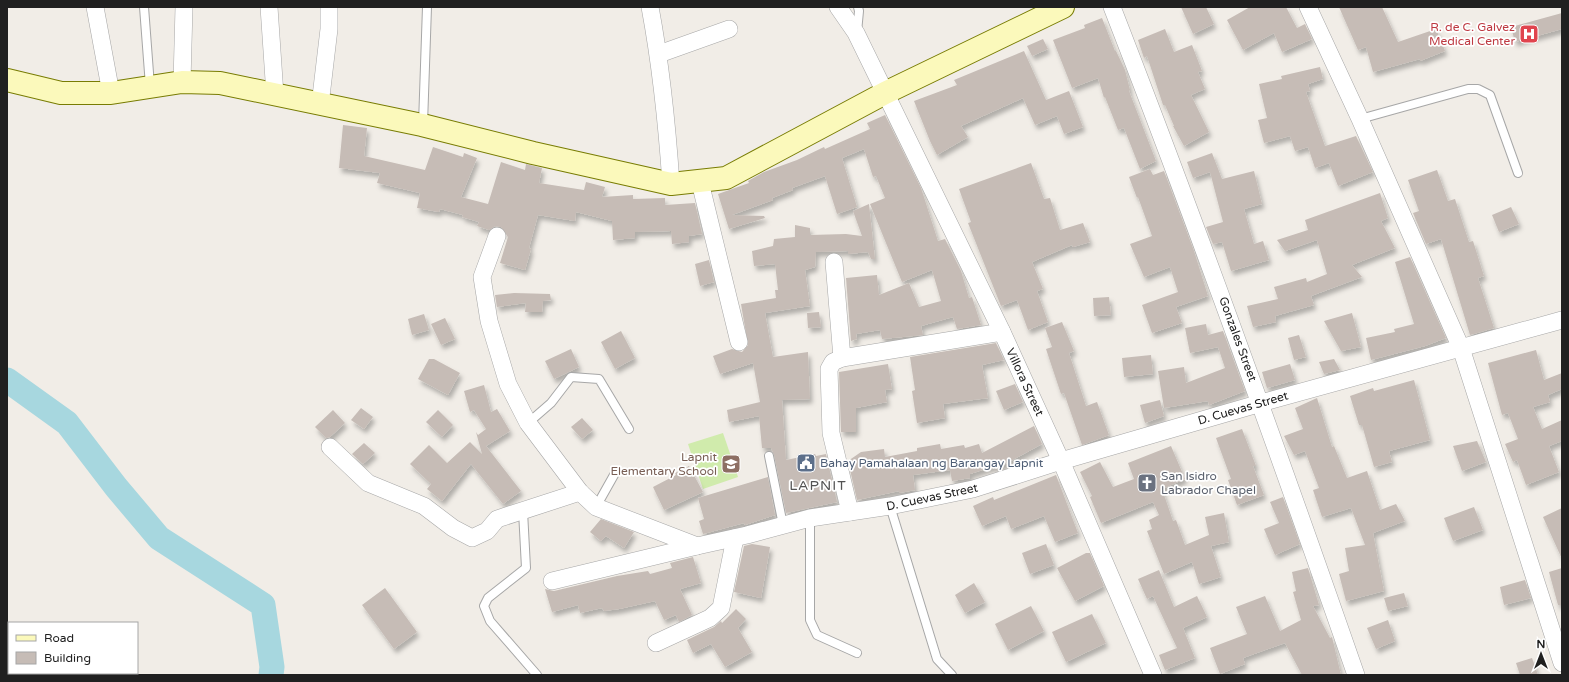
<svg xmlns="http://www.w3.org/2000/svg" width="1569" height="682" viewBox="0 0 1569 682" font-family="'Varela Round',sans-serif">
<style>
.garden{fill:#d0ebac}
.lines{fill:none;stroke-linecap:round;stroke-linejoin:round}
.river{stroke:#a7d7df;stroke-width:25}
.building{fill:#c6bcb6;filter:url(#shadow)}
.lane-casing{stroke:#a7a7a7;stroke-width:10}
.street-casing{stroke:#a7a7a7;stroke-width:18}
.secondary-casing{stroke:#787c03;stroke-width:24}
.lane{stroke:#fff;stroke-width:8}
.street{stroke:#fff;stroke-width:17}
.secondary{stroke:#fbf9bb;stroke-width:22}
.labels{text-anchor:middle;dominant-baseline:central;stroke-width:3.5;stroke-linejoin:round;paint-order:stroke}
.health-label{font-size:12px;fill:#be3a42;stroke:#fff;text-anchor:end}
.street-label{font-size:12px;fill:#202020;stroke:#fff}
.education-label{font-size:12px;fill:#785e54;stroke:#fff;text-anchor:end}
.service-label{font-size:12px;fill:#4e5e75;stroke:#fff;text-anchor:start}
.worship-label{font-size:12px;fill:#5b616d;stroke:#fff;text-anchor:start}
.quarter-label{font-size:14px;letter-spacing:1px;fill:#535353;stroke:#fff}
</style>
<defs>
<filter id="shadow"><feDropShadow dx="2.5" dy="4.5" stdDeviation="2" flood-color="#0004"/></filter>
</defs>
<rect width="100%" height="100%" fill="#f1ede7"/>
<polygon class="garden" points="723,433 738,477 703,489 688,444"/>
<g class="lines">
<polyline class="river" points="7,380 67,423 116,487 159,538 263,605 272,667 271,675"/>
</g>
<g class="building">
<polygon points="1181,7 1206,7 1214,24 1193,34"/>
<polygon points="1250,7 1286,7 1297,28 1305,24 1312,39 1282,52 1274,33 1243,50 1227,20"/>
<polygon points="1339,7 1382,7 1398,42 1436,29 1445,51 1420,61 1420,59 1373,72 1366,47 1358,50"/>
<polygon points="1562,13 1562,29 1515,42 1511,27"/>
<polygon points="1102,18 1115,51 1116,51 1125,70 1130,90 1129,91 1156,161 1140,169 1124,128 1118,130 1105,97 1104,98 1098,78 1072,88 1053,40 1085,28 1084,25"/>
<polygon points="1165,29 1174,52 1192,45 1202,71 1198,72 1205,89 1191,95 1209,132 1184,146 1173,126 1174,126 1165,105 1163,105 1147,56 1144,58 1138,40"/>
<polygon points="1043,39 1048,49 1032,56 1027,46"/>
<polygon points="1024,51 1046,100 1069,91 1083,127 1064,134 1057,116 1035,125 1023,98 961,126 968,137 937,155 930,141 914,101 957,85 954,80"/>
<polygon points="1320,67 1323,79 1308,84 1310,91 1306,92 1325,146 1356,136 1373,172 1338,186 1329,163 1315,168 1308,147 1295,151 1290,136 1264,143 1258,120 1267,118 1259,84 1282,79 1281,76"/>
<polygon points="885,115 921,188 938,241 945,239 961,271 969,298 972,297 981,325 957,329 953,317 921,326 923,335 882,339 880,330 856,334 857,339 851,341 846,278 877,275 879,295 909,283 919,307 941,301 932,270 902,282 870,204 885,198 876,176 873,177 864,149 842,158 857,207 837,214 825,176 792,188 793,190 772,198 773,200 732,215 764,216 765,218 729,229 718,194 749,183 748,181 764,172 797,160 824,147 825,149 870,129 867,123"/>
<polygon points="343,125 367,128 364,156 425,170 433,147 463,157 464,153 477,158 461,197 488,204 501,162 525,170 526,164 542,168 539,183 584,190 586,182 605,187 602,197 633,195 633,199 665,198 665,205 695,203 702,234 689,236 689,242 672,244 671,231 635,232 635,238 613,240 612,221 576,212 575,221 538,215 529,248 531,249 525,270 500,263 508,237 501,227 495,226 489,230 477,226 479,222 462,217 463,215 440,209 439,212 417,208 420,193 377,183 380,173 339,168"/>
<polygon points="1212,153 1222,179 1254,171 1262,204 1244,209 1254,244 1263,241 1269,260 1231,271 1222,242 1213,244 1206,227 1223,222 1210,172 1193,178 1187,162"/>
<polygon points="1031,163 1044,199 1050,198 1060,230 1083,223 1090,242 1073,247 1072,245 1032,262 1043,289 1037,291 1048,322 1028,330 1017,300 1001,306 968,223 971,222 959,189"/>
<polygon points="1150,169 1153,175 1164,171 1194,251 1208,296 1176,307 1182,323 1152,333 1142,305 1178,292 1170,267 1144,277 1130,244 1152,236 1138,197 1137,198 1129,177"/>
<polygon points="1437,170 1448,201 1455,199 1469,242 1473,241 1484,276 1478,278 1494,328 1470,335 1441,239 1426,244 1413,213 1419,211 1408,180"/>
<polygon points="1380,193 1388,218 1381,221 1395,248 1352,265 1362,277 1311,296 1314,305 1275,316 1276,322 1253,327 1247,306 1278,299 1274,287 1306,278 1307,282 1327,274 1317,240 1285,251 1277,240 1308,230 1305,220"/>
<polygon points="869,204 875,259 871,259 868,252 848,254 848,251 816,252 815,267 805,270 810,306 765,313 773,357 808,352 810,399 782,400 786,460 815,454 816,456 826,454 837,502 786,513 774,455 771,448 762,448 759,416 729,422 727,410 760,402 753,363 720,374 713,356 732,349 742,352 748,345 741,304 776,298 775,290 778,290 775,264 754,266 752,251 773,246 774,239 795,237 795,225 810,228 810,235 846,234 862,236 853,211"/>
<polygon points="1511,207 1519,224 1499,232 1492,215"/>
<polygon points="1410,257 1446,338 1425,346 1371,360 1366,338 1395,332 1394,329 1414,324 1395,262"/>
<polygon points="709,260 714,282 700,286 695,264"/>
<polygon points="514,293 550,294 551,300 543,301 542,312 525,312 526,303 497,307 495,295"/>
<polygon points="1109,297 1111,315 1094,316 1093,298"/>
<polygon points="819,312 821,327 808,328 807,313"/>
<polygon points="1352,313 1361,347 1341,351 1324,321"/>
<polygon points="424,314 429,330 412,335 408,319"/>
<polygon points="445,318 455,339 441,345 431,324"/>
<polygon points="1062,322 1074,351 1069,353 1086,406 1097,402 1109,435 1082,445 1064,393 1061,394 1046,349 1052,347 1045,328"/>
<polygon points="1206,324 1208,335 1223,331 1245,391 1209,405 1208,401 1164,408 1158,371 1184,367 1186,383 1225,368 1218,347 1190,353 1185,328"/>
<polygon points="621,331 635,358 615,369 601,342"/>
<polygon points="1299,335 1306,357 1294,360 1288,338"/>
<polygon points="996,343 1004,360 982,365 988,398 943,404 945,418 917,423 912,391 915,390 910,357"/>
<polygon points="571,349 579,367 554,379 545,361"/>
<polygon points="1536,350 1544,380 1562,373 1562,389 1548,395 1550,402 1533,407 1542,429 1562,420 1562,441 1549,446 1559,472 1526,485 1517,460 1513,462 1505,444 1518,439 1508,413 1502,415 1488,363"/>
<polygon points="1151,355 1153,374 1124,377 1122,358"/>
<polygon points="429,359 434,359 460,373 448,395 418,379"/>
<polygon points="1334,359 1340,370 1324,374 1319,362"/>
<polygon points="888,364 892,389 885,390 887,402 856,408 856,432 841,432 839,372"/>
<polygon points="1290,364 1295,380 1267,388 1262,372"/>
<polygon points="1414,380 1430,440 1389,451 1392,462 1374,467 1362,425 1359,425 1350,396 1373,388 1374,391"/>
<polygon points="1015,384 1023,402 1004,410 996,391"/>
<polygon points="484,385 491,412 497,409 510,431 486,446 521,491 503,504 471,464 442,501 427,489 431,484 410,464 429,445 447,463 470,442 482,454 476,432 478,435 486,429 474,410 470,412 464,391"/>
<polygon points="1317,398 1332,447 1334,446 1347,478 1367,471 1380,510 1396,504 1405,521 1373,533 1384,591 1346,601 1339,574 1349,571 1345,548 1365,545 1351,508 1322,517 1313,490 1319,488 1305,451 1294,455 1284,436 1303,429 1295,408"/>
<polygon points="1160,400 1164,416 1145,423 1140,405"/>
<polygon points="361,408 373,417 364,429 351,420"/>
<polygon points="333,410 345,423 330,437 326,438 315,427"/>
<polygon points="438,410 453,425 442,437 426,422"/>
<polygon points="582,418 593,430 582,439 571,427"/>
<polygon points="1034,426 1042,444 996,469 995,466 970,474 970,478 952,481 950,470 913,475 915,490 899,493 899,491 857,500 848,461 861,452 884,449 885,457 917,451 917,448 940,444 941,449 964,445 965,448 979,444 982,453"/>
<polygon points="1242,429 1256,466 1253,466 1264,495 1237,505 1228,480 1231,479 1216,438"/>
<polygon points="1477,441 1486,462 1462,471 1453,446"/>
<polygon points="364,443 375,453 363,464 352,454"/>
<polygon points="1171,446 1185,479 1162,489 1173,521 1176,520 1185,545 1209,535 1205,517 1224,513 1229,542 1211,546 1221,577 1199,584 1192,562 1164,574 1147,531 1152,529 1149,520 1159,515 1153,502 1101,523 1090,497 1092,496 1080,472 1100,462 1113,487 1134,479 1128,463"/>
<polygon points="689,466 703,492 664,510 653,487 676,475 675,473"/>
<polygon points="1056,475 1078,533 1055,542 1044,516 1011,529 1006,516 982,526 973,506 993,497 994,500"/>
<polygon points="768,477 775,515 745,525 744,523 703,534 699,521 704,519 698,498"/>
<polygon points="1283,497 1300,544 1275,555 1264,529 1279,523 1270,502"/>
<polygon points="1474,507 1483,530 1453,541 1444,518"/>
<polygon points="1562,508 1562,559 1543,517"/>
<polygon points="601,519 634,532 624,548 606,536 601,541 590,532"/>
<polygon points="752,544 770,547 761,598 734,592 744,546"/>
<polygon points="1046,544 1054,565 1030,574 1022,553"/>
<polygon points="1086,553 1090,553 1104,586 1075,601 1057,568"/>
<polygon points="693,557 701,583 680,589 692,615 679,622 676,615 664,620 655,601 619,609 604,611 602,608 580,613 578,605 552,612 545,589 554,591 617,576 648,571 650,574 672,568 670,563"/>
<polygon points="1308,568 1319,605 1313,606 1330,638 1332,637 1341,675 1302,675 1285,643 1243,658 1245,664 1220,674 1210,648 1247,634 1236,607 1265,596 1280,631 1301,620 1293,592 1296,591 1292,572"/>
<polygon points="1562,568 1562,605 1558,605 1549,572"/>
<polygon points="1159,570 1174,607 1197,596 1207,617 1183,628 1195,658 1165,670 1159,655 1177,648 1153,596 1147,599 1138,579"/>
<polygon points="1525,580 1531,598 1504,605 1500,587"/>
<polygon points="974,583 985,602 965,613 955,595"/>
<polygon points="385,588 417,632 394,649 362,605"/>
<polygon points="1404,593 1408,606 1388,611 1384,598"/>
<polygon points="1031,606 1044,631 1008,650 995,624"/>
<polygon points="736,609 746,619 738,628 752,652 725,667 711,644 693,653 687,640 714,627 721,621 722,623"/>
<polygon points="1092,614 1106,643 1066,662 1052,632"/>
<polygon points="1388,620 1395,641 1376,649 1367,628"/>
<polygon points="1532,658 1538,675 1520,675 1516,663"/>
</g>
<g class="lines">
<g class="lane-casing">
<g id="lane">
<polyline points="144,7 150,86"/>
<polyline points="857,32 859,11 858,7"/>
<polyline points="1360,119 1468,89 1478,89 1490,95 1518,173"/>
<polyline points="423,124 427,7"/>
<polyline points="528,423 551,403 571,377 599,379 629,429"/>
<polyline points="769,456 783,525"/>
<polyline points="890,506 937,659 952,675"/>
<polyline points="596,507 614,475"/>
<polyline points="523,511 526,568 488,598 484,606 490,621 537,675"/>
<polyline points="810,518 810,620 817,635 857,653"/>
</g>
</g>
<g class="street-casing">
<g id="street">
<polyline points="95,7 111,93"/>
<polyline points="269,7 275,95"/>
<path d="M650,7C661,66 667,124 671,184"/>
<polyline points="838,7 856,33 1002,332 1061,461 1153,675"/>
<path d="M1112,7C1198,228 1278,451 1356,675"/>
<polyline points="1308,7 1360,119 1461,348 1562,663"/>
<polyline points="659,54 729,29"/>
<polyline points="182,82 184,7"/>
<polyline points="320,105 329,29 329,7"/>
<polyline points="700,182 739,342"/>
<polyline points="497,236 482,277 489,321 508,384 528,423 580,492 596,507 697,546 747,535 810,518 890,506 973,489 1061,461 1261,403 1562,320"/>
<polyline points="834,262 842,358"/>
<polyline points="330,447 368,483 424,506 453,528 472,538 487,531 497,519 580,492"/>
<polyline points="850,512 831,433 829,369 833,362 842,358 1002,332"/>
<polyline points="552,581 697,546"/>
<polyline points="656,643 710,618 721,608 735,538"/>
</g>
</g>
<g class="secondary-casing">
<polyline id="secondary" points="7,80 61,93 111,93 182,82 220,83 422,125 533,153 671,184 726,178 885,93 1063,7"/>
</g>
<use href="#lane" class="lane"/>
<use href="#street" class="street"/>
<use href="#secondary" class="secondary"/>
</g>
<defs>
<g id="hospital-square" transform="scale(1)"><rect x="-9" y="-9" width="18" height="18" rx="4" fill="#e0444e" stroke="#fff"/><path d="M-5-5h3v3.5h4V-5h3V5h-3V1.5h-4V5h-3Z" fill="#fff"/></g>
<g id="civic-square" transform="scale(1)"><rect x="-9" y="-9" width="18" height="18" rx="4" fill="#5c6f8a" stroke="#fff"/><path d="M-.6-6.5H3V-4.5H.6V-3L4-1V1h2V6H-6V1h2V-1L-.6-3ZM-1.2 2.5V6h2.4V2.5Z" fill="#fff"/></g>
<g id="school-square" transform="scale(1)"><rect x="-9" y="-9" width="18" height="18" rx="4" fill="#8d6e63" stroke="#fff"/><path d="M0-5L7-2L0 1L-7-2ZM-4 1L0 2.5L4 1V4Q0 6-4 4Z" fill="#fff"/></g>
<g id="church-square" transform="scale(1)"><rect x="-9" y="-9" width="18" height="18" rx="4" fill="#6b7280" stroke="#fff"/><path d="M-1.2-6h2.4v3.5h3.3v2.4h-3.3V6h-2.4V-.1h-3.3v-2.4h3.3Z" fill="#fff"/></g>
</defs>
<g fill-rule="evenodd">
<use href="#hospital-square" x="1529" y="34"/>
<use href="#civic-square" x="806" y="463"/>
<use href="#school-square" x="731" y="464"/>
<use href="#church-square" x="1147" y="483"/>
</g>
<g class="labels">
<g class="health-label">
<text x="1515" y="27">R. de C. Galvez<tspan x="1515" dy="14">Medical Center</tspan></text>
</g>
<g class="street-label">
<text transform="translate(1238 339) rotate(70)">Gonzales Street</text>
<text transform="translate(1025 382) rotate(65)">Villora Street</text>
<text transform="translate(1243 408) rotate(-16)">D. Cuevas Street</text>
<text transform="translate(932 497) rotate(-12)">D. Cuevas Street</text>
</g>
<g class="education-label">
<text x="717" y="457">Lapnit<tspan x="717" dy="14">Elementary School</tspan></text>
</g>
<g class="service-label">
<text x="820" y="463">Bahay Pamahalaan ng Barangay Lapnit</text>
</g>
<g class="worship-label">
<text x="1161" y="476">San Isidro<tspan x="1161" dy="14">Labrador Chapel</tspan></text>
</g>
<g class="quarter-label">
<text x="818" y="485">LAPNIT</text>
</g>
</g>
<rect width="1569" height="682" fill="none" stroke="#202020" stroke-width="16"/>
<rect x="8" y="622" width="130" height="52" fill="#ffffff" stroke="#a6a6a6"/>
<rect x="16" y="635" width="20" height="6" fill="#fbf9bb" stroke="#a6a6a6"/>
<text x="44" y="642" font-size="12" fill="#202020">Road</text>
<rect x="16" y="652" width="20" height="12" fill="#c6bcb6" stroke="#a6a6a6"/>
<text x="44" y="662" font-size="12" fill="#202020">Building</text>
<g transform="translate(1541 654)" stroke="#ffffff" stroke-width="3" paint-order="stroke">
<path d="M0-3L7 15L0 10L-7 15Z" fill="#202020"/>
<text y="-6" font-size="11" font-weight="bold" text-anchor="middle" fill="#202020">N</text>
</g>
</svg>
